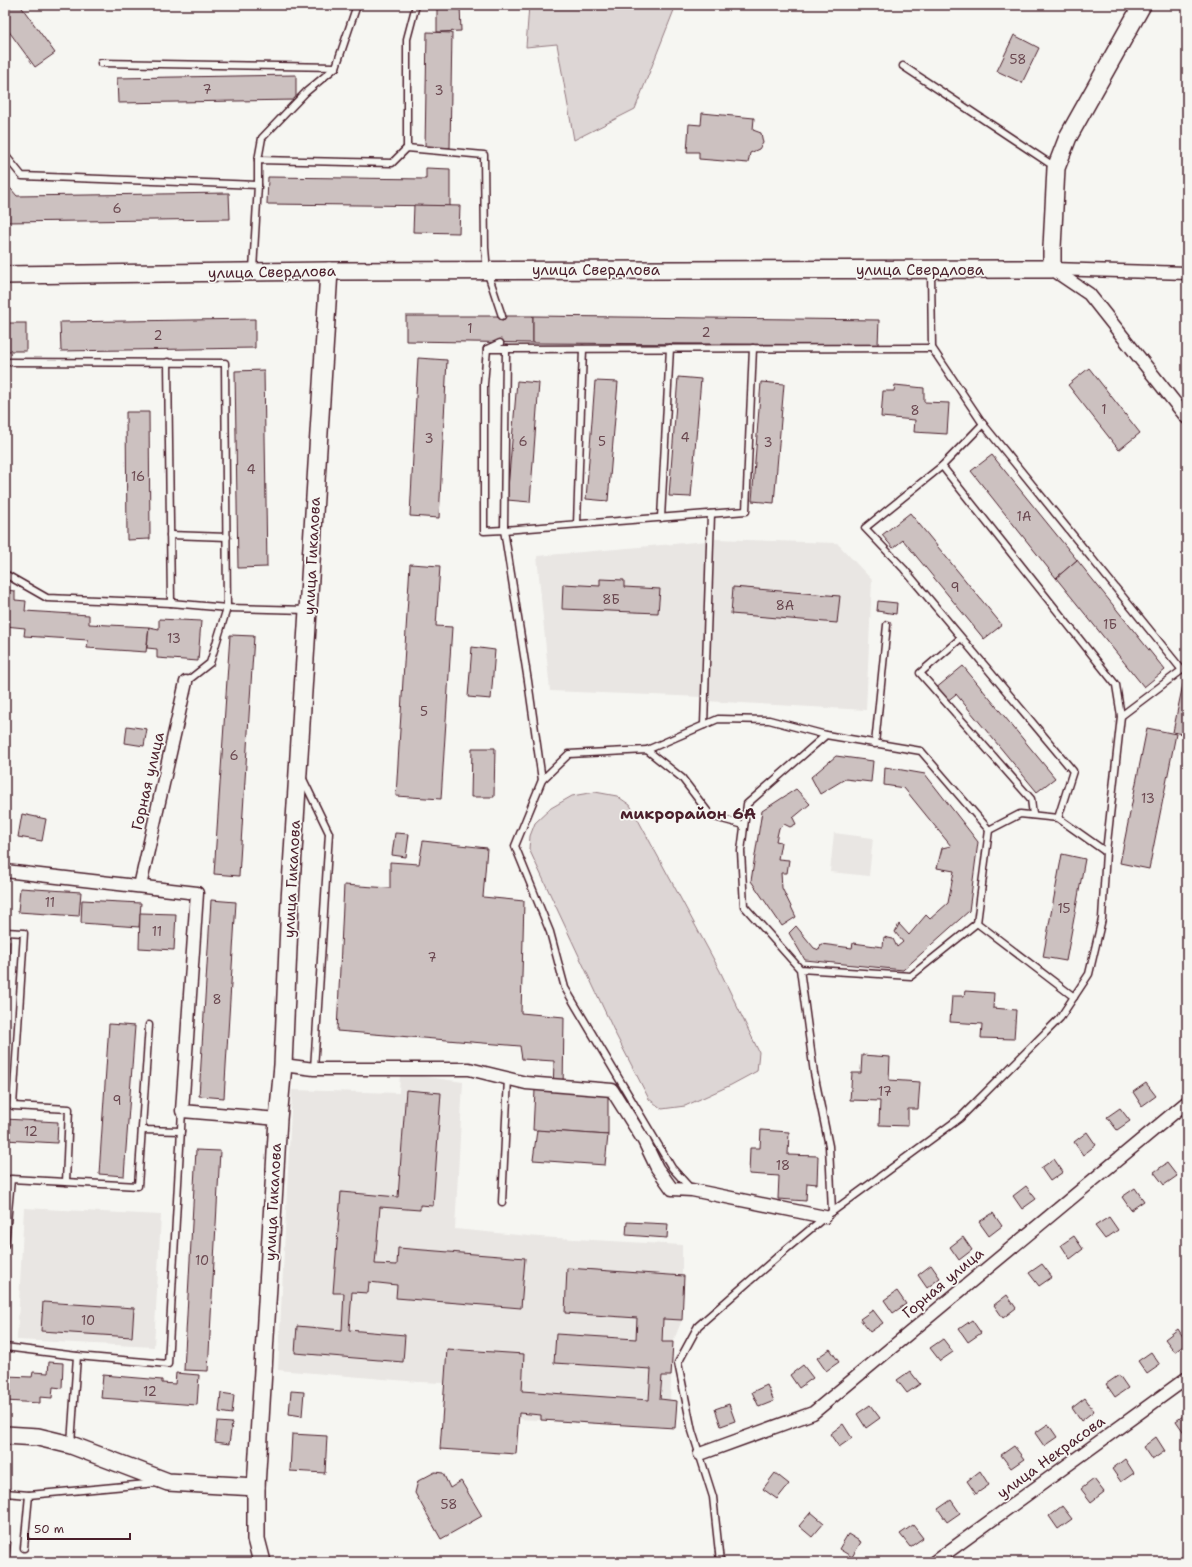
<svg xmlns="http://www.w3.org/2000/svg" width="1192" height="1567" viewBox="0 0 1192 1567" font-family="'Shantell Sans',sans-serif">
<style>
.built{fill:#e9e6e3}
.green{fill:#ddd6d5;stroke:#947a80}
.building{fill:#ccc1c0;stroke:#4a1f2b}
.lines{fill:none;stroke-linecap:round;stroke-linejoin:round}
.lane-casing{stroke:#4a1f2b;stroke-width:9}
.street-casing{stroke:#4a1f2b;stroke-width:15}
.secondary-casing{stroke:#4a1f2b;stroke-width:20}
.lane{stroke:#f6f6f2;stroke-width:6}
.street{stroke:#f6f6f2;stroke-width:12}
.secondary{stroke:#f6f6f2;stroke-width:17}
.labels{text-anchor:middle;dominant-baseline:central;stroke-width:3.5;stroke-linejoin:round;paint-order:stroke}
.number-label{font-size:13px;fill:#6a4850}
.street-label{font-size:15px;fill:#4a1f2b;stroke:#f6f6f2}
.neighbourhood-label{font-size:16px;font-weight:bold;fill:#4a1f2b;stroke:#f6f6f2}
</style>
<rect width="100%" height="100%" fill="#f6f6f2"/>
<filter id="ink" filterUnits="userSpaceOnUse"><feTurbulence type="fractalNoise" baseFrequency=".025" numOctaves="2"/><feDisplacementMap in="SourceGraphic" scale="8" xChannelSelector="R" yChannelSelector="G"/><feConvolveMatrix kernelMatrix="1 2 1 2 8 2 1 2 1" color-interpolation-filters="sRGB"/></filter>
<g filter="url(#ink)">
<g class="built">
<polygon points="715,539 837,543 872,580 866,710 705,701"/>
<polygon points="707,541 703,697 550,691 537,556"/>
<polygon points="834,833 873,838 869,876 830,872"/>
<polygon points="400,1073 463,1082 455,1229 539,1237 682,1245 682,1320 673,1342 670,1400 677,1401 675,1428 519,1419 516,1454 440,1449 444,1383 419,1382 278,1370 292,1090 399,1093"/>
<polygon points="24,1208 161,1215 154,1347 17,1340"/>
</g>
<g class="green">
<polygon points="529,5 676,5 635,109 574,140 557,44 526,47"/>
<polygon points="595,792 617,796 630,805 720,971 759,1052 757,1071 731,1085 685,1106 662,1109 649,1099 616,1035 529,849 530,836 535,823 551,808 572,796"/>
</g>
<g class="building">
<polygon points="5,5 20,5 55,53 35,67 5,26"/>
<polygon points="437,5 460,5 461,31 437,32"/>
<polygon points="427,32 452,33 450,148 425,147"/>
<polygon points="1014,35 1039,48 1022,83 997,71"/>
<polygon points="296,75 296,100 118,103 117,78"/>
<polygon points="702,113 754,118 753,130 761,133 763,143 759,149 750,153 748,163 699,159 699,152 687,152 689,124 701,125"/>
<polygon points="426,168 450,169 450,206 267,204 268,177 426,179"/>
<polygon points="5,182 17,196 229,193 230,219 6,222 5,220"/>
<polygon points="414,205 460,206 459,233 413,232"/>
<polygon points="406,316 533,316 533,343 406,341"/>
<polygon points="533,316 879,320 878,345 533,343"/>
<polygon points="255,319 255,348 61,351 60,322"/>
<rect x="5" y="323" width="21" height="28"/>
<polygon points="418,358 447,360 439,518 410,516"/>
<polygon points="1089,368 1140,433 1119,450 1068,385"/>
<polygon points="264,370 267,567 238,568 235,371"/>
<polygon points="678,377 701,379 691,497 669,496"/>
<polygon points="517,381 539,383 530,502 507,500"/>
<polygon points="595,381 618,382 608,501 586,499"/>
<polygon points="761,382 784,384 774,503 752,501"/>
<polygon points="895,385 924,388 924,402 949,403 947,434 914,432 915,420 881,417 883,391 894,391"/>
<polygon points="126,412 149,412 150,539 127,540"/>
<polygon points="992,455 1077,560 1056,578 971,471"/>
<polygon points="910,513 1002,625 984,639 903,540 893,548 882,535"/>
<polygon points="1077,560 1165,670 1144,687 1056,578"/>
<polygon points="410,564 440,566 436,626 452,627 441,799 396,796"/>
<polygon points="600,579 624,580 624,587 660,589 658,613 562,609 563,584 600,586"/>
<polygon points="733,587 840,596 837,623 731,614"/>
<polygon points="5,590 15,591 15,600 26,601 25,611 89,615 89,624 149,627 146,652 87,648 88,640 24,636 25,628 5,626"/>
<polygon points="878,601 897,603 896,614 877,611"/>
<polygon points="159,619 201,621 198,661 157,658 157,649 147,648 149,627 159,629"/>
<polygon points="230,635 254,636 239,876 214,874"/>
<polygon points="472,647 495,650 491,699 468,697"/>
<polygon points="963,666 1055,778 1037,792 956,694 946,702 935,689"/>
<polygon points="1183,684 1187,684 1187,735 1173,732"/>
<polygon points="127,726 147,729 144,746 125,743"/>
<polygon points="1147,728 1176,734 1149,869 1120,863"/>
<polygon points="472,748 495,748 494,797 471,797"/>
<polygon points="836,756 873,761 871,782 845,779 820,794 811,777"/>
<polygon points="885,767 925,774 978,842 969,911 903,970 805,960 789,933 796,926 814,948 819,950 821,944 852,948 853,943 883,947 884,937 893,939 897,947 903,942 895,932 899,924 909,935 926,915 930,919 948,903 954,871 937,868 942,848 951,846 904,788 884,785"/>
<polygon points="796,789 810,804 793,818 796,824 790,827 784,824 779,828 776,841 781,842 778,859 789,860 787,873 781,873 782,888 796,917 782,926 751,881 762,811"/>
<polygon points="22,814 46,819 42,841 18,837"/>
<polygon points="395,833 409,834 406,857 392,855"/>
<polygon points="423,841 487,848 483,897 524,901 521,1013 564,1017 563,1091 608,1095 608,1135 533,1130 535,1090 553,1091 554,1061 522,1059 520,1046 337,1031 344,885 390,888 390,862 419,864"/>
<polygon points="1062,854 1085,859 1066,961 1043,957"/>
<polygon points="20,888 81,892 79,916 18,912"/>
<polygon points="82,900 141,903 139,927 81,923"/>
<polygon points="211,900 236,902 224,1098 199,1096"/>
<polygon points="140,913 176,914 174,950 139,948"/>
<polygon points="5,941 10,941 5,1025"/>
<polygon points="965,991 994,993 993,1008 1016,1010 1014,1039 981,1038 982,1024 950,1022 952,996 964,996"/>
<polygon points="109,1024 135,1026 124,1176 99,1174"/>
<polygon points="862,1055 890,1057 889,1080 920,1082 918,1109 908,1109 908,1126 879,1125 880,1101 850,1100 852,1073 861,1073"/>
<polygon points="1146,1083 1156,1096 1142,1106 1133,1092"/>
<polygon points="406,1090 441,1093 433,1206 420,1205 420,1210 380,1207 375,1264 397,1265 398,1248 525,1258 521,1308 396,1298 397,1285 369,1282 368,1293 352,1292 349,1330 405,1335 403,1362 295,1353 297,1326 342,1330 344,1293 333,1293 341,1192 398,1197"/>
<polygon points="1120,1108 1130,1121 1117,1130 1107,1117"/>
<polygon points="5,1119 58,1122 57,1143 5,1140"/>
<polygon points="537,1130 608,1135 605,1165 533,1160"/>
<polygon points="761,1130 789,1132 788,1155 818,1156 817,1184 807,1183 806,1201 778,1199 779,1176 749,1174 750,1148 760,1148"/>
<polygon points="1087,1132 1096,1145 1083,1155 1074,1142"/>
<polygon points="196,1150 220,1151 208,1371 184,1370"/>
<polygon points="1054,1159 1063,1172 1050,1181 1041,1168"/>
<polygon points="1167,1163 1177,1176 1164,1185 1154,1172"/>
<polygon points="1026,1186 1036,1199 1022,1209 1013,1196"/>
<polygon points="1135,1188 1144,1201 1131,1210 1122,1197"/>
<polygon points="993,1213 1002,1226 989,1236 979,1222"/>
<polygon points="1109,1217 1118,1230 1105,1239 1095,1226"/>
<polygon points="627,1222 668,1224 667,1238 626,1235"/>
<polygon points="1074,1236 1083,1249 1070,1259 1061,1245"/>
<polygon points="963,1237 972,1250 959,1260 950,1247"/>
<polygon points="1042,1264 1052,1277 1039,1286 1029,1273"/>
<polygon points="931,1265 940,1278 927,1288 918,1275"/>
<polygon points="567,1268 684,1276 682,1320 663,1319 662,1342 673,1342 671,1376 662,1376 660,1399 677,1401 675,1428 541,1420 541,1415 519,1413 516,1454 440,1449 447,1349 524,1354 522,1391 649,1400 651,1369 554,1363 556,1334 636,1339 637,1318 565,1313"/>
<polygon points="897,1291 906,1304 893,1313 884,1300"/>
<polygon points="1007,1295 1016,1308 1003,1318 994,1305"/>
<polygon points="43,1302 134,1308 132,1337 41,1331"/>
<polygon points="873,1310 883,1323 870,1332 860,1319"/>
<polygon points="972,1320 981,1333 968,1342 959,1329"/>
<polygon points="1178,1329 1187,1343 1175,1352 1165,1339"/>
<polygon points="943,1339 953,1352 940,1361 930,1348"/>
<polygon points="830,1349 839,1362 826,1371 817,1358"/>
<polygon points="1151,1352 1160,1365 1147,1374 1138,1361"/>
<polygon points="49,1362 63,1363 62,1388 53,1387 52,1398 40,1397 40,1403 5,1401 5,1376 32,1377 33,1372 48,1373"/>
<polygon points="803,1365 813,1378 799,1388 790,1375"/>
<polygon points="910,1371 920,1384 907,1393 897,1380"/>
<polygon points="176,1373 199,1375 197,1405 101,1398 103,1375 162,1380 162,1383 175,1384"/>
<polygon points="1119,1375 1128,1388 1115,1397 1106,1384"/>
<polygon points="767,1385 774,1401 759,1407 752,1392"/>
<polygon points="291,1391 304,1392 302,1416 289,1414"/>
<polygon points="221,1393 234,1395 232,1414 219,1412"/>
<polygon points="1085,1398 1094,1411 1081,1421 1072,1408"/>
<polygon points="729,1404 735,1421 721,1426 715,1409"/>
<polygon points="870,1405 880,1418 866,1428 857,1414"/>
<polygon points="1187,1413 1187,1433 1185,1434 1176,1421"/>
<polygon points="217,1422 232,1423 229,1444 215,1442"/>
<polygon points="843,1424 852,1438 839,1447 830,1434"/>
<polygon points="1048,1424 1057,1437 1044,1446 1035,1433"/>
<polygon points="292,1434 327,1436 325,1473 290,1471"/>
<polygon points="1156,1437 1165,1451 1152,1460 1143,1447"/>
<polygon points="1014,1446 1024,1459 1011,1468 1001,1455"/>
<polygon points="1125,1459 1134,1473 1121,1482 1112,1469"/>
<polygon points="980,1471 989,1485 976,1494 967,1481"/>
<polygon points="435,1472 443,1473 450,1488 461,1481 482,1516 441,1539 415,1493 418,1481"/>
<polygon points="775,1473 789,1484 777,1499 763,1489"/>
<polygon points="1094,1479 1104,1492 1091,1502 1081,1489"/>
<polygon points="951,1500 960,1513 947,1522 938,1509"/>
<polygon points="1062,1506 1072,1519 1058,1529 1049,1516"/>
<polygon points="811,1512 824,1523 812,1537 799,1526"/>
<polygon points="913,1525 923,1538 910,1547 900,1534"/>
<polygon points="848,1534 861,1542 852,1557 839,1549"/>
<polygon points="5,1541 11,1542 9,1562 5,1562"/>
</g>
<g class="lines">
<g class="lane-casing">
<g id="lane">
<polyline points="101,63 336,67 357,5"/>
<polyline points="903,66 1055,167"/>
<polyline points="407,148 407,39 416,5"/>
<polyline points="5,155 22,176 258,185 253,270"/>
<polyline points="258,160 262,138 306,92 336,67"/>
<polyline points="258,185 258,160 392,163 407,148 484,155 485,248 487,271 502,316"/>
<polyline points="931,271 932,348 983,424 942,466 865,528 904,569 1073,771 1058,818"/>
<polyline points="500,343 487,349 932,348"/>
<polyline points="487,349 484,384 484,531 504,530 528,681 542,780 515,846 550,932 565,988 672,1168 692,1190"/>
<polyline points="506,349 504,530 746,511 753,348"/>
<polyline points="5,362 225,363 227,608 210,663 186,682"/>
<polyline points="168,362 171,603"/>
<polyline points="983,424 1182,670 1121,716"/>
<polyline points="661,518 670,348"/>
<polyline points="577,524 583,349"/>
<polyline points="170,535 227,537"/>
<polyline points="5,574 47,598 171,603 227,608 307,610"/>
<polyline points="961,638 920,673 1031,799 1033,815"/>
<polyline points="704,725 711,514"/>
<polyline points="875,744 887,625"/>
<polyline points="647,750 718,719 769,720 826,735"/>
<polyline points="303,779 329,833 314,1069"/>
<polyline points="542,780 569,754 647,750 682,778 711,816 744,825"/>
<polyline points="989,830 1020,814 1058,818 1106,852"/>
<polyline points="977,923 1074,997"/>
<polyline points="5,932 24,933 13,1106 69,1109 66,1182"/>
<polyline points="800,969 911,976 977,923 989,830 921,751 826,735 747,804 741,851 744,906 800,969 814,1073 829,1146 832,1212"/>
<polyline points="142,1130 181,1131"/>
<polyline points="502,1202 508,1078"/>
<polyline points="5,1245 11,1179 138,1186 149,1025"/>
<polyline points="5,1347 77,1356 71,1444"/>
<polyline points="77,1356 168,1364 182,1111"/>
<polyline points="5,1493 29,1495"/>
<polyline points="24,1548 29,1495 157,1483"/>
<polyline points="720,1562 713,1497 692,1431 678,1363 698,1326 784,1251 825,1217 960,1118 1060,1018 1089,974 1102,919 1106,852 1121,716 1116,685 942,466"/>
</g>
</g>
<g class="street-casing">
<g id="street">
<polyline points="1052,269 1089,294 1187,418"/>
<polyline points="1052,269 1187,273"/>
<polyline points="5,871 197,893 182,1111 278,1119"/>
<polyline points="140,886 186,682"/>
<polyline points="283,1065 314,1069 469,1069 526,1083 612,1090 644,1141 657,1168 672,1189 692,1190 825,1217"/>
<polyline points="700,1454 813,1413 1187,1102"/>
<polyline points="934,1562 1187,1378"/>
</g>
</g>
<g class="secondary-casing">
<g id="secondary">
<polyline points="5,275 329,271 1052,269 1052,248 1056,168 1068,137 1142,5"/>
<polyline points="5,1435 38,1437 71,1445 168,1482 256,1487"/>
<polyline points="262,1562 256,1539 256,1487 278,1119 283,1065 290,901 329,271"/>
</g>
</g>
<use href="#lane" class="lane"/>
<use href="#street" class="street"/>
<use href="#secondary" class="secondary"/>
</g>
</g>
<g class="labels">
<g class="number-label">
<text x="1018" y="59">58</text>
<text x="207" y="89">7</text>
<text x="439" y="90">3</text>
<text x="117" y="208">6</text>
<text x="470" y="328">1</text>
<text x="706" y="332">2</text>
<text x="158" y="335">2</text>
<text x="1104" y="409">1</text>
<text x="915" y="410">8</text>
<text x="685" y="437">4</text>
<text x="429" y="438">3</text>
<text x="523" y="441">6</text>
<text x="602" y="441">5</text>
<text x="768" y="442">3</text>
<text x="251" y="469">4</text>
<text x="138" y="476">16</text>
<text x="1024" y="516">1А</text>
<text x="955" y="587">9</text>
<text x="611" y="599">8Б</text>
<text x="785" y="605">8А</text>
<text x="1110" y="624">1Б</text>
<text x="174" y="638">13</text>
<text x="424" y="711">5</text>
<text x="234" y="755">6</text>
<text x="1148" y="798">13</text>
<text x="50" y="902">11</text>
<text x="1064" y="908">15</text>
<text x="157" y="931">11</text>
<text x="432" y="957">7</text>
<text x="217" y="999">8</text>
<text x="885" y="1091">17</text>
<text x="117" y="1100">9</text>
<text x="31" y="1131">12</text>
<text x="783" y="1165">18</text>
<text x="202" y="1260">10</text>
<text x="88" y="1320">10</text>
<text x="150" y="1391">12</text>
<text x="449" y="1504">58</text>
</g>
<g class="street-label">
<text x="596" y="270">улица Свердлова</text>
<text x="920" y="270">улица Свердлова</text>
<text transform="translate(272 272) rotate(-1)">улица Свердлова</text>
<text transform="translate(312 556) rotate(-87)">улица Гикалова</text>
<text transform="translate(148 781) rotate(-77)">Горная улица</text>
<text transform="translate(292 879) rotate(-87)">улица Гикалова</text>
<text transform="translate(273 1202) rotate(-87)">улица Гикалова</text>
<text transform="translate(943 1283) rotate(-40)">Горная улица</text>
<text transform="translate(1051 1457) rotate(-36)">улица Некрасова</text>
</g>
<g class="neighbourhood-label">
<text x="688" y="813">микрорайон 6А</text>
</g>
</g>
<rect width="1192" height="1567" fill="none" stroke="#f6f6f2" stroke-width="20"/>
<rect x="10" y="10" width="1172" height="1547" fill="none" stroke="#4a1f2b" stroke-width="1.5" filter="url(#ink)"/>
<path d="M28 1533v6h102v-6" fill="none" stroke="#4a1f2b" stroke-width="2"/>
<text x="34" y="1533" font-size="12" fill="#4a1f2b" stroke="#f6f6f2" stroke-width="3" paint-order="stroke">50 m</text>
</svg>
